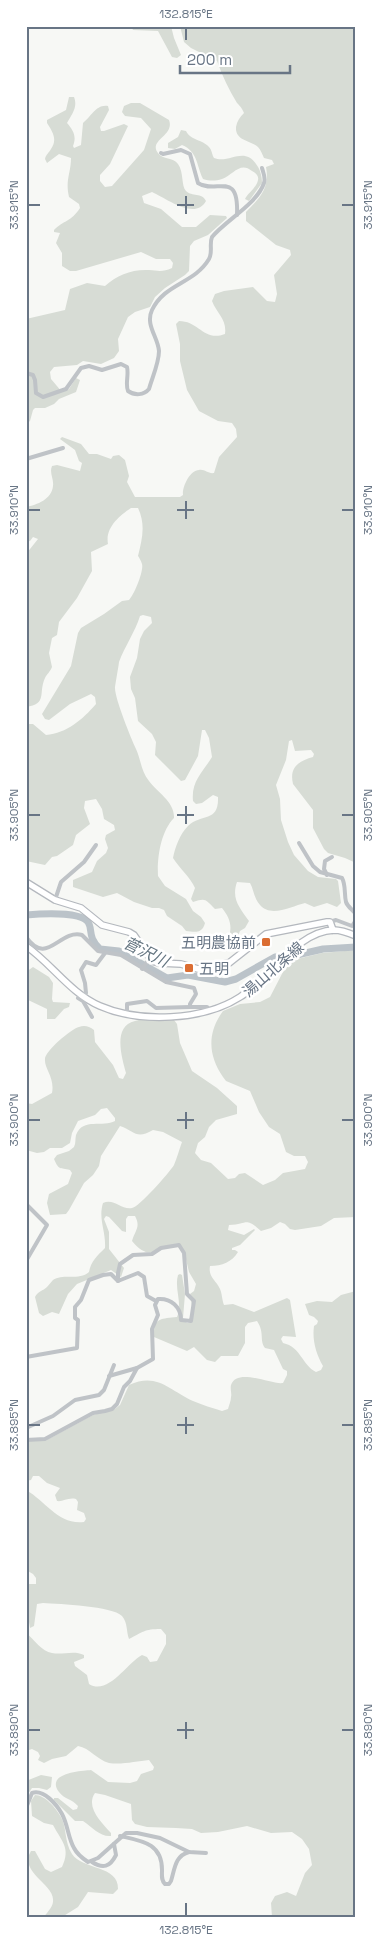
<svg xmlns="http://www.w3.org/2000/svg" width="382" height="1943" viewBox="0 0 382 1943" font-family="'Space Grotesk','Noto Sans JP',sans-serif">
<style>
.green{fill:#d7dcd5}
.lines{fill:none;stroke-linecap:round;stroke-linejoin:round}
.river{stroke:#bbc3c9;stroke-width:7}
.secondary-casing{stroke:#b4b8be;stroke-width:8}
.minor{stroke:#bfc3c7;stroke-width:4}
.secondary{stroke:#fff;stroke-width:5.5}
.ticks{fill:none;stroke:#687585;stroke-width:2}
.poi-dot{fill:#db6e33;stroke:#fff;stroke-width:2}
.labels{text-anchor:middle;dominant-baseline:central;stroke-width:5;stroke-linejoin:round;paint-order:stroke}
.poi-label{font-size:15px;fill:#687585;stroke:#fff;text-anchor:end}
.street-label{font-size:15px;fill:#687585;stroke:#fff}
.water-label{font-size:16px;font-style:italic;fill:#647580;stroke:#fff}
.neatline{fill:none;stroke:#687585;stroke-width:2}
.ticks-label{font-size:12px;text-anchor:middle;fill:#687585}
</style>
<rect width="100%" height="100%" fill="#f7f8f5"/>
<g class="green">
<polygon points="131,26 171,26 174,38 181,55 177,58 172,57 158,31 133,30"/>
<path d="M180,26H356V863L345,858L328,853L324,849L313,828V810L293,784C289,767 299,761 313,757L314,754L311,750L295,751L292,740L289,741L286,760L276,785L280,799L281,820L288,842L294,855L308,871L318,877L336,879L338,881L341,903L337,907L327,903L314,907L305,903C292,906 271,918 260,905C254,899 254,890 250,883L237,882C231,899 240,908 249,921L245,928L240,931L235,943L232,944L228,939C233,927 230,918 222,908L215,909C205,899 206,898 193,902L191,899L195,888C190,877 180,869 173,858C175,847 180,834 188,826C202,813 219,823 218,797L213,795L202,803L196,804L193,801C191,781 203,772 212,757L209,738L205,730H202L198,756L185,780L181,781L155,755L156,742L152,734L138,721L135,698L131,689L130,677L137,658L140,639L144,631L152,623L151,617L143,615L140,616C135,632 125,646 119,662C119,664 115,686 115,688C115,699 131,738 136,749C141,760 141,771 149,781C157,792 175,802 174,818C161,831 157,857 158,876L165,886L186,899L193,911L201,917L205,923C202,934 195,932 186,931L182,926L167,916L164,910L159,908H152L134,902L117,893L103,897L73,887V880L92,872L97,861L106,853L108,848L105,839L106,835L115,830L114,825L104,819L102,809L96,799L85,801L84,808L90,824L76,835L73,845L57,856L52,857L45,865L26,861V724H33L46,735C67,733 82,720 96,704L95,697L91,694L70,704L49,720L45,719L42,714L71,666L78,633L81,628L104,614L122,601L129,600C134,595 144,571 142,564C142,563 139,557 138,556C142,539 146,525 138,508H131C119,516 105,528 108,544L91,552L92,571L77,598L59,622L57,635L52,638L49,653L52,667C50,672 47,674 45,678C38,693 48,704 26,707V554L38,539L33,537L30,541L26,542V507C37,505 52,499 53,486C54,479 49,473 52,466L57,465L80,471L82,463L79,461L75,450L60,439L62,437L81,444L89,454H97L111,459L113,456L119,455L125,460L129,476L127,482L135,497H180L183,495C182,487 190,470 199,470C205,469 208,474 214,473L219,457L237,437L236,429L232,423L218,421L199,411L187,390L180,361V344L176,324L179,321C199,321 204,342 225,334C227,319 217,314 212,301L215,294L224,291L253,287L267,301L275,302L277,294L274,275L291,255L290,250L276,245L246,221V212C260,198 270,188 266,167L274,164L272,160L264,158C262,154 261,150 258,147C250,140 235,141 236,127C237,121 240,117 244,113C242,108 240,106 237,103C229,90 222,75 217,61L191,48L184,42Z"/>
<path d="M69,97H74C78,107 72,114 67,123C73,130 77,136 73,146L74,148L81,145L83,123C91,117 96,104 108,106L109,110L100,127L101,131H104L124,124L128,126L110,164L100,175V181L105,187L112,186L144,150L151,129L141,118L125,116L122,112L124,106L131,103H140L169,120C175,136 148,140 158,153C163,160 173,157 178,164C184,172 181,186 186,191C192,197 202,192 206,201C195,221 166,198 152,192L142,196L144,203L161,209L182,227H196L210,215L226,216L227,218L208,235L194,241L190,246L189,271L185,275L165,288L155,297L150,307L135,312L128,317L118,339L119,351L114,358L101,364L83,361L77,365L54,367L50,372L51,379L62,392L69,389L76,378L80,380L76,392L59,399L54,404L45,408H35L33,410L30,421L26,424V319L65,310L70,289L87,283L105,286C117,275 132,269 149,270C159,271 163,272 172,268L173,263L170,259H156L141,252L76,271H70L62,266V253L56,243L60,233L54,232V230C64,220 71,222 80,208L79,204L69,197C65,180 71,173 71,158L59,154L47,163L45,159C46,154 49,153 51,149C58,139 52,131 47,123V120L66,110Z"/>
<path d="M181,130L186,131C191,141 202,139 209,147C212,150 212,155 214,158C229,164 244,146 256,164C260,169 262,176 262,183L249,201L245,199C248,193 257,187 258,180C259,176 256,173 252,171C240,161 233,175 222,179C215,181 210,181 203,179C196,164 198,152 182,145L175,149L168,148V143L178,137Z"/>
<path d="M356,950V1217L334,1218L321,1226L295,1230L290,1229L285,1224L280,1222L271,1228L261,1231C244,1216 248,1225 229,1225L228,1230L244,1235L254,1229L255,1230L240,1245L232,1248V1250H235L238,1252C232,1262 222,1266 210,1266C208,1277 216,1280 220,1289C222,1293 222,1300 224,1305L233,1304L254,1312L287,1298L290,1300L296,1337L283,1336L281,1339L283,1343C301,1347 302,1365 316,1372L321,1370L323,1366C316,1354 312,1340 314,1326L317,1324L318,1321L314,1317L309,1315L305,1304L317,1301L332,1302L341,1295L356,1291V1917H272L271,1903L275,1896L287,1892L296,1896L305,1873L312,1865L309,1849L302,1839L292,1832L271,1833L247,1826L218,1832L201,1833L192,1829L176,1828L147,1827L135,1824L132,1820L131,1804L105,1795L95,1793C85,1807 102,1823 111,1833V1836C100,1837 92,1827 83,1821H75L54,1800V1798H58L73,1810L77,1809L78,1806C72,1799 64,1799 59,1792C45,1773 81,1771 91,1770L108,1782L130,1783L137,1781L141,1774L153,1770L154,1767L149,1760C137,1761 122,1765 109,1763C97,1760 90,1748 78,1746L66,1756L52,1759L44,1763L38,1760L40,1756L38,1752L32,1749L26,1751V1633C34,1639 42,1652 52,1653C63,1655 74,1650 84,1655V1658L74,1662L75,1666L87,1675L89,1684C108,1696 127,1663 142,1655L147,1657L150,1662L157,1661L166,1644V1635L161,1629C144,1629 143,1632 129,1639C126,1631 128,1623 122,1616C112,1606 60,1604 43,1603L37,1604L34,1626L30,1628L26,1604V1584H36V1578L33,1574L26,1570V1490C47,1502 58,1525 84,1522L86,1519L84,1513L77,1510L78,1502L76,1499C68,1497 63,1502 57,1501L55,1495L60,1488L47,1483L39,1476H33L31,1480L26,1481V1441H45L93,1415L115,1409L120,1405L129,1385C157,1372 169,1390 193,1401C202,1405 213,1408 222,1411L228,1409C229,1405 231,1401 231,1397C232,1394 230,1389 231,1385C237,1367 271,1385 283,1383L287,1375V1371L283,1369L274,1350L265,1348C259,1340 265,1333 257,1321L248,1323L245,1327V1343L238,1356H221L215,1362L207,1360L194,1347L187,1351L154,1337C153,1317 161,1319 177,1317C183,1304 174,1289 178,1275L180,1274L182,1275L185,1294L183,1318L187,1323L191,1322L193,1313L190,1294L194,1291L196,1284L189,1272L184,1251L175,1245C154,1251 148,1260 132,1241C135,1230 141,1227 135,1216H128L126,1219V1232L122,1231L109,1217L106,1216L104,1219L109,1232V1249L124,1268L121,1277L111,1270L77,1284L68,1294L59,1314L52,1312L43,1316L39,1313L35,1297C38,1291 43,1291 47,1287C49,1285 51,1282 53,1280C63,1273 79,1281 89,1272C91,1261 97,1256 105,1248C106,1231 98,1219 103,1203C114,1198 121,1210 132,1208C138,1208 170,1172 174,1165C177,1158 179,1150 182,1142L163,1132L153,1130C136,1140 135,1131 120,1126L101,1156L99,1166L93,1175L84,1183L69,1210L66,1214L50,1215L47,1203L49,1194L68,1184L72,1173L70,1170C60,1167 59,1171 54,1159L57,1155L69,1151L74,1147C76,1143 75,1139 76,1135C83,1117 103,1128 115,1121V1118L107,1108L101,1109L95,1115L78,1121L72,1133L70,1143L62,1148H50L44,1152L37,1153L26,1150V1103L32,1104L52,1093C55,1077 44,1069 45,1059C45,1051 71,1029 79,1027C84,1025 89,1026 94,1030L95,1042L113,1065L119,1078L123,1079L126,1073C122,1058 112,1026 135,1021C147,1018 162,1020 174,1020L177,1024L180,1043L192,1071L217,1088L237,1106V1114L216,1120L209,1127L205,1137L198,1143L195,1153L201,1160L211,1163L228,1179L235,1178L239,1174L245,1173L263,1185L275,1180L283,1173L305,1169L308,1162L305,1156H294L286,1152L280,1134L269,1127L259,1112L250,1091L226,1081L223,1077C208,1055 207,1033 223,1011L240,1004L260,1002L270,997L284,970L293,960L322,953Z"/>
<polygon points="33,967 49,977 53,983 52,999 53,1002 70,1003 69,1007 64,1009 55,1019 47,1019 47,1009 26,999 26,972"/>
<polygon points="41,1775 52,1777 51,1787 47,1790 39,1788 32,1788 26,1797 26,1781"/>
<path d="M35,1795C45,1795 56,1808 61,1817C67,1828 64,1841 72,1854C82,1870 119,1865 118,1889L113,1894L88,1892L78,1907L62,1917H44C48,1911 54,1906 53,1899C53,1884 18,1871 31,1851H35L45,1869L51,1872L62,1867C71,1848 62,1842 53,1825L44,1823L32,1816L31,1801Z"/>
</g>
<g class="lines">
<path class="river" d="M26,915C38,914 80,911 88,922C93,929 87,937 100,949L119,951L167,978L188,975L225,982L236,979L275,957L297,955L323,949L356,947"/>
<g class="secondary-casing">
<g id="secondary">
<polyline points="26,882 55,900 81,908 102,925 129,932 134,935 152,961 160,963 181,964 198,969 229,963 266,934 327,922 330,922 333,930"/>
<path d="M26,946C52,964 70,993 100,1006C139,1023 203,1021 240,997C269,979 297,931 334,930C342,930 349,933 356,936"/>
</g>
</g>
<g class="minor">
<path d="M161,153L163,154L181,150L190,154L198,183C216,195 239,169 237,215"/>
<path d="M26,373L33,375L35,380L36,393L43,397L66,389L81,368L89,366L102,370L121,364L127,367C129,375 125,384 128,391C135,396 144,395 149,389C152,378 159,363 159,351C158,337 145,325 152,310C165,283 194,284 209,259C213,252 209,244 212,237C226,220 257,204 264,183C266,178 263,172 262,168"/>
<polyline points="26,459 63,448"/>
<path d="M299,843L313,866L320,872L342,878C346,885 344,894 346,902C348,908 354,910 356,915"/>
<polyline points="327,875 324,869 325,861 332,857"/>
<polyline points="55,900 61,882 84,862 96,845"/>
<polyline points="330,922 336,920 352,926 356,920"/>
<path d="M26,937C47,967 59,929 82,935L98,951L121,955L166,982L194,988L196,994L190,1004V1007H207L210,1010"/>
<polyline points="142,969 150,958"/>
<polyline points="127,1014 127,1004 147,1001 156,1008 190,1007"/>
<polyline points="92,1017 83,1001 78,998 86,993 85,983 81,970 86,962 96,965 105,953"/>
<polyline points="26,1204 47,1225 26,1261"/>
<polyline points="26,1357 77,1348 78,1320 75,1318 75,1307 81,1300 89,1280 103,1275 111,1274 118,1281 138,1273 144,1277 147,1296 156,1301"/>
<polyline points="109,1376 137,1368"/>
<polyline points="26,1428 53,1416 75,1400 99,1395 104,1390 114,1365"/>
<path d="M26,1440L45,1439L93,1413L105,1411L112,1409L117,1404L124,1387L130,1381L137,1368L153,1359L152,1329L158,1315L155,1305L158,1299C171,1298 181,1307 181,1320L191,1321L194,1301L187,1294L184,1253L179,1245L161,1248L152,1254L133,1255L120,1264L118,1273V1281"/>
<path d="M26,1808L32,1793C44,1789 57,1805 62,1814C68,1825 68,1838 74,1848C77,1854 82,1858 88,1862L98,1858L126,1833H137L160,1838L189,1852L206,1853"/>
<path d="M120,1836C142,1841 162,1843 162,1870C162,1876 161,1880 165,1884H169L171,1881C175,1868 175,1856 189,1852"/>
<path d="M92,1862C103,1869 110,1867 116,1855L114,1844"/>
</g>
<use href="#secondary" class="secondary"/>
</g>
<path class="ticks" d="M186,28V40M186,196V214M28,205H40M177,205H194M342,205H354M186,501V519M28,510H40M177,510H194M342,510H354M186,806V824M28,815H40M177,815H194M342,815H354M186,1112V1129M28,1120H40M177,1120H194M342,1120H354M186,1417V1434M28,1425H40M177,1425H194M342,1425H354M186,1722V1739M28,1730H40M177,1730H194M342,1730H354M186,1903V1916"/>
<g class="poi-dot">
<rect x="261" y="937" width="10" height="10" rx="2.5"/>
<rect x="184" y="963" width="10" height="10" rx="2.5"/>
</g>
<g class="labels">
<g class="poi-label">
<text x="256" y="942">五明農協前</text>
<text x="199" y="968" text-anchor="start">五明</text>
</g>
<g class="street-label">
<text transform="translate(273 969) rotate(-41)">湯山北条線</text>
</g>
<g class="water-label">
<text transform="translate(146 952) rotate(26)">菅沢川</text>
</g>
</g>
<rect width="382" height="1943" fill="none" stroke="#ffffff" stroke-width="55"/>
<path d="M180 65v8h110v-8" fill="none" stroke="#687585" stroke-width="2.5"/>
<text x="187" y="65" font-size="15" fill="#687585" stroke="#ffffff" stroke-width="4" paint-order="stroke">200 m</text>
<rect x="28" y="28" width="326" height="1888" class="neatline"/>
<g class="ticks-label">
<text x="186" y="18">132.815°E</text>
<text transform="translate(14 205) rotate(-90)" y="4">33.915°N</text>
<text transform="translate(368 205) rotate(-90)" y="4">33.915°N</text>
<text transform="translate(14 510) rotate(-90)" y="4">33.910°N</text>
<text transform="translate(368 510) rotate(-90)" y="4">33.910°N</text>
<text transform="translate(14 815) rotate(-90)" y="4">33.905°N</text>
<text transform="translate(368 815) rotate(-90)" y="4">33.905°N</text>
<text transform="translate(14 1120) rotate(-90)" y="4">33.900°N</text>
<text transform="translate(368 1120) rotate(-90)" y="4">33.900°N</text>
<text transform="translate(14 1425) rotate(-90)" y="4">33.895°N</text>
<text transform="translate(368 1425) rotate(-90)" y="4">33.895°N</text>
<text transform="translate(14 1730) rotate(-90)" y="4">33.890°N</text>
<text transform="translate(368 1730) rotate(-90)" y="4">33.890°N</text>
<text x="186" y="1934">132.815°E</text>
</g>
</svg>
